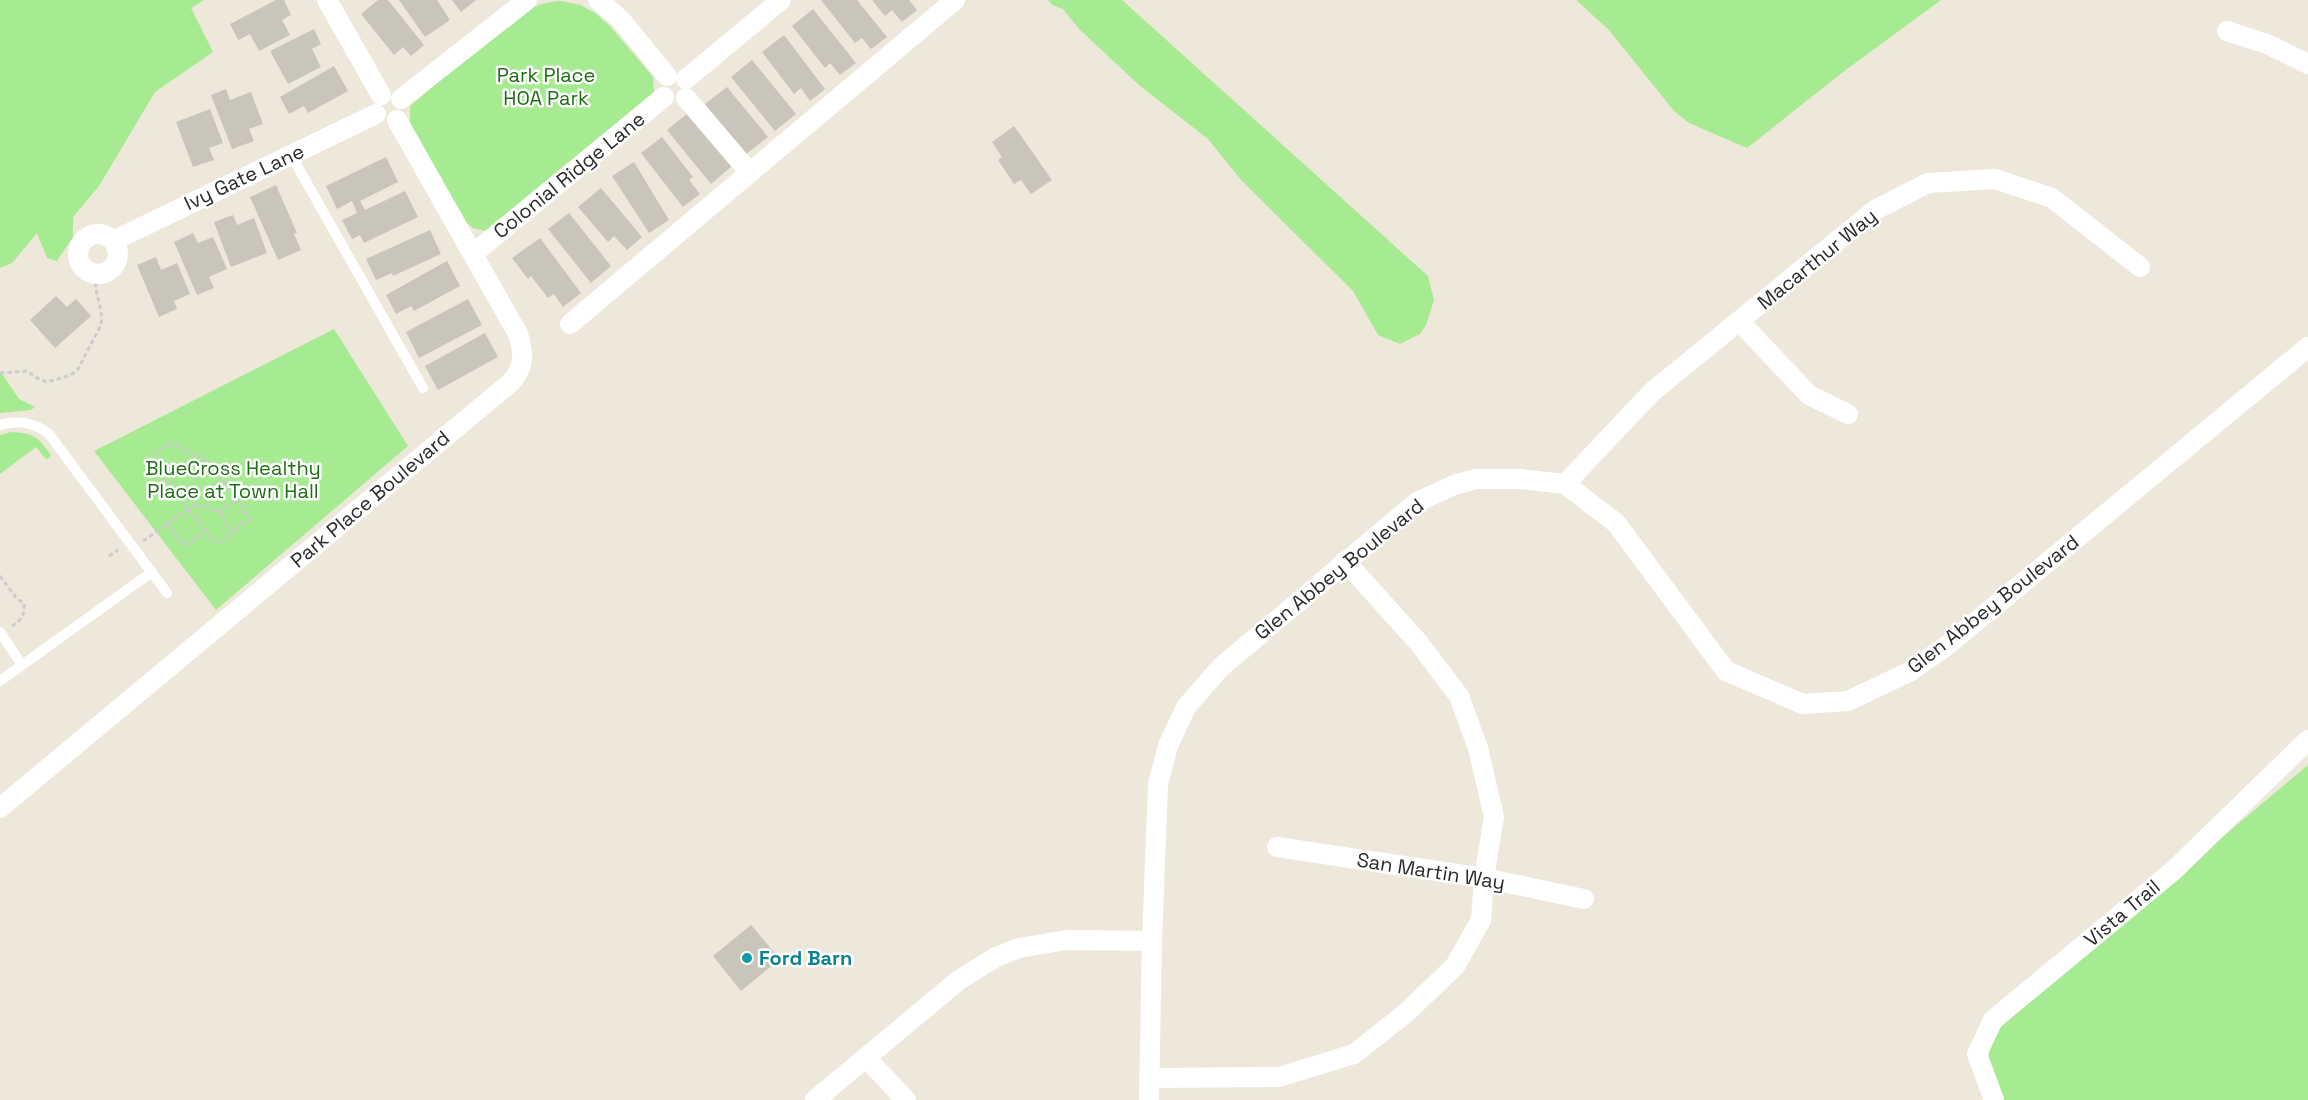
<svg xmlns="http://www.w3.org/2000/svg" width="2308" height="1100" viewBox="0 0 2308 1100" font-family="'Space Grotesk',sans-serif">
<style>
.green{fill:#a6ea92}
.building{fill:#c9c5bb}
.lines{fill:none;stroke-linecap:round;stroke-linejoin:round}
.path{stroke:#ccc;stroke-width:3;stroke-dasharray:4.5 3;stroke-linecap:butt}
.service{stroke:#fff;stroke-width:10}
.minor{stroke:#fff;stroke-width:20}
.culture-dot{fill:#0f9aa8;stroke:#fff;stroke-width:2}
.labels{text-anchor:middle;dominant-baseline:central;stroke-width:5;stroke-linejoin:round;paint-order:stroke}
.park-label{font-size:20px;fill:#1c6f13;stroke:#fff}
.street-label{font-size:20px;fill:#2a2a2a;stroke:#fff}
.culture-label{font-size:20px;font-weight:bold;fill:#0d838f;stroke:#fff;text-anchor:start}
</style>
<rect width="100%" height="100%" fill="#eee8db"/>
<g class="green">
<polygon points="0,0 204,0 191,8 213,52 155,92 99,186 73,217 73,237 57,261 47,258 37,233 12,263 0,268"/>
<polygon points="1048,0 1122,0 1428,276 1434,300 1426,325 1420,334 1400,344 1378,335 1353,291 1242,181 1208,139 1140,86 1079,29 1063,9 1052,5"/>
<polygon points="1576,0 1941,0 1843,72 1747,148 1689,123 1674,111 1609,30"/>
<path d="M561,1L580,5L595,13L610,26L653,77L654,92L485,231L473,228L467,223L412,131L410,121V106L515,17C530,7 543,2 561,1Z"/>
<polygon points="334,329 408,446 216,610 94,451"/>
<polygon points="0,371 19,399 35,407 31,410 0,413"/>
<path d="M11,432C34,433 38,437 51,455L49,458L46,459L36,447L0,474V435Z"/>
<path d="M2308,765V1100H2001C1986,1061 1981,1050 2010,1016Z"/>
</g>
<g class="building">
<polygon points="276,0 284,0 291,15 282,20 290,35 259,51 250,34 238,40 230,24"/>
<polygon points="378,0 388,0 424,45 411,56 403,47 394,55 361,14"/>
<polygon points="399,0 437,0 450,20 425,37"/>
<polygon points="452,0 476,0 461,12"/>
<polygon points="821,0 857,0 887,37 871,49 862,38 855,43"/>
<polygon points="872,0 909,0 917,10 902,22 892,10 885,16"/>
<polygon points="813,9 856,63 840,75 830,63 825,68 792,26"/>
<polygon points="314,29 321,44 312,49 321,67 288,84 270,51"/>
<polygon points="784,35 825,89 810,101 801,88 794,94 762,52"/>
<polygon points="752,60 796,114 775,131 731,77"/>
<polygon points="334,66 348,91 308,113 304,106 289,114 280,97"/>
<polygon points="727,87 768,137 746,154 705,104"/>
<polygon points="226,89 230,100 251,92 263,124 249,129 254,141 232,149 211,95"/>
<polygon points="210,109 223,143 209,148 214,160 193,167 176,122"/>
<polygon points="688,113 732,166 711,184 667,130"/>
<polygon points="1014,126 1052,180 1031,194 1021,180 1014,184 998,160 1002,157 992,142"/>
<polygon points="662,137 693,177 689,180 700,194 683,207 641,153"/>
<polygon points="386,157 398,182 360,201 365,210 405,191 418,217 364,243 360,235 352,239 342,220 357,213 352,201 337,209 326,186"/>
<polygon points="634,162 669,220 649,233 612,176"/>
<polygon points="276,185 297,233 294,234 301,250 278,260 250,197"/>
<polygon points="601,188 642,237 627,250 614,236 608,242 578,207"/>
<polygon points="569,213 611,266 591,283 548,229"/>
<polygon points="233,215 237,225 254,218 267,253 231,267 214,222"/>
<polygon points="430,230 441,254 393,276 392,273 376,280 366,259"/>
<polygon points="193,233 198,243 213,237 227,269 209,277 214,288 197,295 174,242"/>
<polygon points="540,238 581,293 563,307 554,294 548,298 531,276 528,279 512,258"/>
<polygon points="156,257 161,270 177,263 190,294 174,301 177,309 159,317 137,265"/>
<polygon points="447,261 460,286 414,311 411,306 396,314 386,295"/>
<polygon points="56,296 67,307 76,299 91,316 55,348 30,320"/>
<polygon points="468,299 482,325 419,358 406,332"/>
<polygon points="485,333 498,357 438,390 425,366"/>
<polygon points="751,925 780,959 741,991 713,956"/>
</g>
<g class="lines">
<g class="path">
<path d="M0,373L27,371L37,378L47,382L71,375L78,369L101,325C104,308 93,294 96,273"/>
<polygon points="169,444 174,444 210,462 250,518 222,542 212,540 154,462 155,454"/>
<polyline points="219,512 236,499"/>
<polyline points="167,523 184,546 206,531"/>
<polyline points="143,541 196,504 219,512 232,533"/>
<polyline points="109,556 118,550"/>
<path d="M0,576L17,599L24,603C25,616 21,620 11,627"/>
</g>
<g class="service">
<polyline points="291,155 423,388"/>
<path d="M0,425C17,420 35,422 49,434L167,593"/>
<polyline points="0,632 22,665"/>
<polyline points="0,681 152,572"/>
</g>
<g class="minor">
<polyline points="327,0 381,95"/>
<polyline points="598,0 621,20 667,76"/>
<polyline points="2227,31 2267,44 2308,64"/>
<polyline points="686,79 781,0"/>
<polyline points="686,98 750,173"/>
<polyline points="401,99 527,0"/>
<circle cx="98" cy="254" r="20"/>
<polyline points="113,241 376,114"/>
<polyline points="474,253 664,97"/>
<polyline points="1740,322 1809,395 1848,414"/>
<polyline points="570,324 955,0"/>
<polyline points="1565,484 1652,392 1875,210 1928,183 1995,179 2052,198 2140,267"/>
<path d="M0,808L510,383C525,368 524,353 518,334L397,120"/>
<polyline points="1277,847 1484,878 1584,899"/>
<polyline points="866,1058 906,1100"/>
<polyline points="1150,1078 1279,1077 1354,1054 1406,1013 1455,966 1481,920 1484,878 1494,817 1478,748 1459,696 1418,642 1345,561"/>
<polyline points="815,1100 959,980 996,957 1019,948 1066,940 1152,941"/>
<polyline points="1149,1100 1152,941 1158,784 1168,746 1186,707 1221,667 1417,502 1454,485 1476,479 1519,479 1565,484 1616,523 1726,671 1803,704 1848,701 1909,672 1945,647 2308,347"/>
<polyline points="1994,1100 1977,1054 1993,1020 2173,871 2308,740"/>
</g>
</g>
<circle class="culture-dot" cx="747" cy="958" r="6"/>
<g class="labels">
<g class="park-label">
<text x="546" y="75">Park Place<tspan x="546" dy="23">HOA Park</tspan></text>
<text x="233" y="468">BlueCross Healthy<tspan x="233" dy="23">Place at Town Hall</tspan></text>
</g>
<g class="street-label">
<text transform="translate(569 175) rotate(-39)">Colonial Ridge Lane</text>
<text transform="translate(244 177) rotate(-25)">Ivy Gate Lane</text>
<text transform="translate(1817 259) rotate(-39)">Macarthur Way</text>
<text transform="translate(370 499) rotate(-40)">Park Place Boulevard</text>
<text transform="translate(1339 569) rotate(-39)">Glen Abbey Boulevard</text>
<text transform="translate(1993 604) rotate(-38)">Glen Abbey Boulevard</text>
<text transform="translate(1431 871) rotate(9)">San Martin Way</text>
<text transform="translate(2122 913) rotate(-40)">Vista Trail</text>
</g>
<g class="culture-label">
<text x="759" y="958">Ford Barn</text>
</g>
</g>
</svg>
